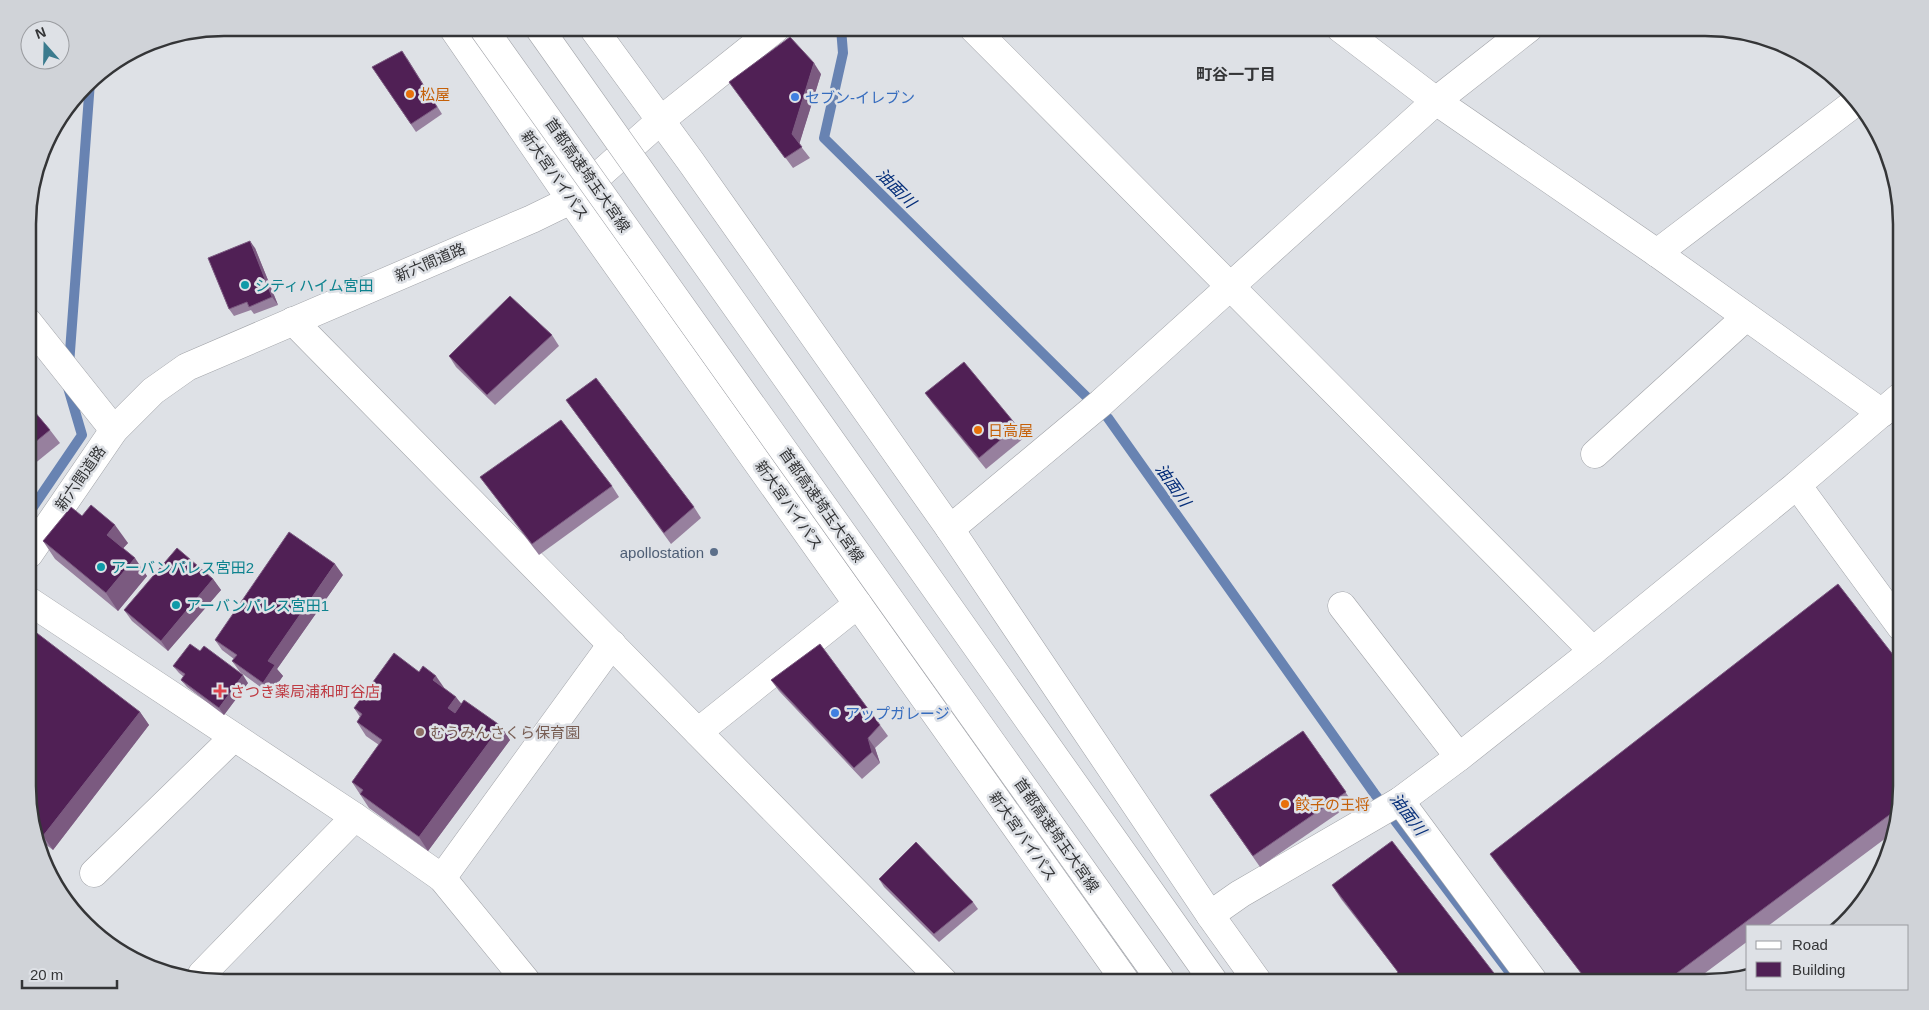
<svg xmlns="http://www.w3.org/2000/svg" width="1929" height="1010" viewBox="0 0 1929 1010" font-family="Helvetica,'Noto Sans JP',sans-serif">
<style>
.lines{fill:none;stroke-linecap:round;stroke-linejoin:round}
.stream{stroke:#6883b2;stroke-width:10}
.minor-casing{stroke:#a1a3a8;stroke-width:29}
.major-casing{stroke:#a1a3a8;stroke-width:29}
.highway-casing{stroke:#a1a3a8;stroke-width:29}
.minor{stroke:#fff;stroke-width:28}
.major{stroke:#fff;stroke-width:28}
.highway{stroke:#fff;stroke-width:28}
.highway-bridge-casing{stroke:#a1a3a8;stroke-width:29;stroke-linecap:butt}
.highway-bridge{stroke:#fff;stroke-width:28}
.wall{fill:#97809e}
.shaded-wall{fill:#7b5a80}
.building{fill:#502055;stroke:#7b5a80}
.food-dot{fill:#e8710a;stroke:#dee1e6;stroke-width:2}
.shop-dot{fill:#3f7fe0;stroke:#dee1e6;stroke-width:2}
.culture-dot{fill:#0f9aa8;stroke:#dee1e6;stroke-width:2}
.service-dot{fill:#5c6f8a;stroke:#dee1e6;stroke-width:2}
.health-dot{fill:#e0444e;stroke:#dee1e6;stroke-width:2}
.education-dot{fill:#8d6e63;stroke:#dee1e6;stroke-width:2}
.labels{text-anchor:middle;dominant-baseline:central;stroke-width:5;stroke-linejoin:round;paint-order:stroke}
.food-label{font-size:15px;fill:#c56008;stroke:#dee1e6;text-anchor:start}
.shop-label{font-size:15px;fill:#366cbe;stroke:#dee1e6;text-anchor:start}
.street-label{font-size:15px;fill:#343537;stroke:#dee1e6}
.culture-label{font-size:15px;fill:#0d838f;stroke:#dee1e6;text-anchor:start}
.service-label{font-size:15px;fill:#4e5e75;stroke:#dee1e6;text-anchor:end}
.health-label{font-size:15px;fill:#be3a42;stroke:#dee1e6;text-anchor:start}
.education-label{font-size:15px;fill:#785e54;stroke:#dee1e6;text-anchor:start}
.neighbourhood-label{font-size:16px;font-weight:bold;fill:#343537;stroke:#dee1e6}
.water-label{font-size:16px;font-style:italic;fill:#052e79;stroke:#dee1e6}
.rim{fill:none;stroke:#343537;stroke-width:2.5}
</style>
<rect width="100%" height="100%" fill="#dee1e6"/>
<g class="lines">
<g class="stream">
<polyline points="841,28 843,53 824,138 1108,418 1374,793 1517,982"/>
<polyline points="69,365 90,82"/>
<polyline points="29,513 82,435 67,384"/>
</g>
<g class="minor-casing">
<g id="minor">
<polyline points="973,28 1593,651"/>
<polyline points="1340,28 1436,101 1657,253 1882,413"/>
<polyline points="1657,253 1857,101"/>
<polyline points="293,321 944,982"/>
<polyline points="28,322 114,430"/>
<polyline points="1595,454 1746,317"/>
<polyline points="1797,485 1901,627"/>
<polyline points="950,529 1101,403 1436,101 1529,28"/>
<polyline points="29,601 355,817 442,878 527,982"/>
<polyline points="1342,606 1459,757"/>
<polyline points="698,732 858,604"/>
<polyline points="1400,801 1534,982"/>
<polyline points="94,873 234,737"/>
<polyline points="442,878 612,644"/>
<polyline points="1210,915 1240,894 1400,801 1459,757 1593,651 1797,485 1900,397"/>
<polyline points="202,974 355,817"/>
</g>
</g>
<g class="major-casing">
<polyline id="major" points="29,554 114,430 153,391 187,367 532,219 571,200 661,120 776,28"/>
</g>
<g class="highway-casing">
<g id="highway">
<polyline points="453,28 571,200 1126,982"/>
<polyline points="593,28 691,162 950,529 1210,915 1258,982"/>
</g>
</g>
<use href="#minor" class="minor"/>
<use href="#major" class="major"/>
<use href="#highway" class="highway"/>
<g class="highway-bridge-casing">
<g id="highway-bridge">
<polyline points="483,28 1162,982"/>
<polyline points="539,28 1214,982"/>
</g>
</g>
<use href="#highway-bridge" class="highway-bridge"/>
</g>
<g class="wall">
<polygon points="407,58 442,114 416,132 372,67"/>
<polygon points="821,74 799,144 810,158 793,168 737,92"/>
<polygon points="255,248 278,305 254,314 251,310 234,316 229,309"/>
<polygon points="552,335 559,346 495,405 456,367 449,356"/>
<polygon points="925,393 1017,426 1025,437 986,469 933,404"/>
<polygon points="566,400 694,507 701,518 671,544"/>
<polygon points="28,404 50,430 60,443 28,469"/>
<polygon points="480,477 612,486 619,497 539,555"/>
<polygon points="82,516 128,543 123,548 147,576 118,611 55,559 43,541"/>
<polygon points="343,575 277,669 283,676 270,694 240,672 232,661 234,659 222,650 215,640"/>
<polygon points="213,579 221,590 168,651 132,621 124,610"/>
<polygon points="173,666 248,683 224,715 187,687 181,680 184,677 179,673"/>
<polygon points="419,672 444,688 462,704 510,740 428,851 369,808 352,782 379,745 366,736 357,722 360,717 354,708"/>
<polygon points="771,680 880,725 888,736 875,748 880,763 862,779 779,691"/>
<polygon points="140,712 149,725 53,850 36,837 29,812"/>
<polygon points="1303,731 1353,803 1260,867 1210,795"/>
<polygon points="1902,787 1890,835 1768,926 1748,926 1748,941 1693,982 1588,982 1499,867 1490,854"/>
<polygon points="879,879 973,902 978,909 939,942 884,887"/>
<polygon points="1332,885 1497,977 1501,982 1387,982 1398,972 1341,899"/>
</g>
<g class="shaded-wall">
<polygon points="814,63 821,74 799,145 792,134"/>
<polygon points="250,241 255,248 278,305 272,297"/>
<polygon points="115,525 128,543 119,553 107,535"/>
<polygon points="135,558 147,576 118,611 106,593"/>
<polygon points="335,564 343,575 277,669 283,676 270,694 263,683 268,661"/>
<polygon points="213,579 221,590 168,651 161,641"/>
<polygon points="243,675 248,683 224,715 219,708"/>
<polygon points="436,676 445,689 433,680"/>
<polygon points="456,697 466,710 458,721 448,708"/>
<polygon points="140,712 149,725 53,850 43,836"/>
<polygon points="501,726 510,740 428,851 419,837"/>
<polygon points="868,738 875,748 880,763 872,752"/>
</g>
<g class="building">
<polygon points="790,37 814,63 792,134 802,147 785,158 729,82"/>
<polygon points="402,51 437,107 411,124 372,67"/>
<polygon points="250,241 272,297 249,307 247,302 229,309 208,258"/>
<polygon points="510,296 552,335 487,395 449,356"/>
<polygon points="964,362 1017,426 979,458 925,393"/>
<polygon points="596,378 694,507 664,533 566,400"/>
<polygon points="28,404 50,430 28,448"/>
<polygon points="561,420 612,486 532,544 480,477"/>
<polygon points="91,505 115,525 107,535 135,558 106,593 43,541 71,507 82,516"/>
<polygon points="289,532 335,564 268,661 275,665 263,683 232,661 237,655 215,640"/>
<polygon points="177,548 213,579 161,641 124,610"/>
<polygon points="1838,584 1901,665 1902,787 1896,810 1665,982 1588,982 1490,854"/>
<polygon points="29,627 140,712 43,836 34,829 29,812"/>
<polygon points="190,644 200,651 204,646 243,675 219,708 181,680 185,674 173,666"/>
<polygon points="820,644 880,725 868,738 872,752 854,768 771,680"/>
<polygon points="394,653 419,672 423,666 436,676 433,680 456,697 448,708 455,713 464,700 501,726 419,837 360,794 363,790 352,782 382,740 357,722 362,714 354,708"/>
<polygon points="1303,731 1346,792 1253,856 1210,795"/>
<polygon points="1392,841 1497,977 1491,982 1387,982 1398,972 1332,885"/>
<polygon points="916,842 973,902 934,934 879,879"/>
</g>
<g class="food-dot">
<circle cx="410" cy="94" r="5"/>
<circle cx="978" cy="430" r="5"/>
<circle cx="1285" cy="804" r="5"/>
</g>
<g class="shop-dot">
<circle cx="795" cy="97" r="5"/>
<circle cx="835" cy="713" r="5"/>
</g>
<g class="culture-dot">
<circle cx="245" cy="285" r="5"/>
<circle cx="101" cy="567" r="5"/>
<circle cx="176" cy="605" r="5"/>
</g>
<circle class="service-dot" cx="714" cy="552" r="5"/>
<path class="health-dot" d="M217.5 683.5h5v5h5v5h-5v5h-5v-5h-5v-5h5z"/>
<circle class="education-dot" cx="420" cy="732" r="5"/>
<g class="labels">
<g class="food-label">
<text x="420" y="94">松屋</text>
<text x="988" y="430">日高屋</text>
<text x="1295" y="804">餃子の王将</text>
</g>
<g class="shop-label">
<text x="805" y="97">セブン-イレブン</text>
<text x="845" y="713">アップガレージ</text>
</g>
<g class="street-label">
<text transform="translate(555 175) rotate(55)">新大宮バイパス</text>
<text transform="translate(588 175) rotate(55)">首都高速埼玉大宮線</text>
<text transform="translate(430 262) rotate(-23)">新六間道路</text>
<text transform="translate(80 478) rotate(-55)">新六間道路</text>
<text transform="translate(789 505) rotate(55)">新大宮バイパス</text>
<text transform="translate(822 505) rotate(55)">首都高速埼玉大宮線</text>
<text transform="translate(1057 835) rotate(55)">首都高速埼玉大宮線</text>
<text transform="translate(1023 836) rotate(55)">新大宮バイパス</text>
</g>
<g class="culture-label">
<text x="255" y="285">シティハイム宮田</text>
<text x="111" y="567">アーバンパレス宮田2</text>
<text x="186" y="605">アーバンパレス宮田1</text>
</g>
<g class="service-label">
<text x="704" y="552">apollostation</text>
</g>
<g class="health-label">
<text x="230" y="691">さつき薬局浦和町谷店</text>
</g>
<g class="education-label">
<text x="430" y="732">むうみんさくら保育園</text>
</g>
<g class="neighbourhood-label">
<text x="1236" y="74">町谷一丁目</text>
</g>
<g class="water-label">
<text transform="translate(896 188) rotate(45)">油面川</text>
<text transform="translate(1173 485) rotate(55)">油面川</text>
<text transform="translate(1408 814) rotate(53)">油面川</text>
</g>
</g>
<path d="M0 0H1929V1010H0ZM224 36H1705A188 188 0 0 1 1893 224V786A188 188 0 0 1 1705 974H224A188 188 0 0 1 36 786V224A188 188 0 0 1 224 36Z" fill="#d0d3d8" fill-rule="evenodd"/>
<path class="rim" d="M224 36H1705A188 188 0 0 1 1893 224V786A188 188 0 0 1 1705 974H224A188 188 0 0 1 36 786V224A188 188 0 0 1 224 36Z"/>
<rect x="1746" y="925" width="162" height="65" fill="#dee1e6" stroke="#9a9ca0"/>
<rect x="1756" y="941" width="25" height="8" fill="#ffffff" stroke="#9a9ca0"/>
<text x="1792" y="950" font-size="15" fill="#343537">Road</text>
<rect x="1756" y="962" width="25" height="15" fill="#502055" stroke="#9a9ca0"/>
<text x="1792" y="975" font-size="15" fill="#343537">Building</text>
<g transform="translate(45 45) rotate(340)"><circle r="24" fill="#dee1e6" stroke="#9a9ca0"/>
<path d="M0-4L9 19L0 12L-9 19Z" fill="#3b7b8e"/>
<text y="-8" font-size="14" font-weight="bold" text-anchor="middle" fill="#343537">N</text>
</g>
<path d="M22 980v8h95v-8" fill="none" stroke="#343537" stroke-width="2.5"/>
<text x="30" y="980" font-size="15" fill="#343537" stroke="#dee1e6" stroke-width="4" paint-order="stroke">20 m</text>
</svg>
